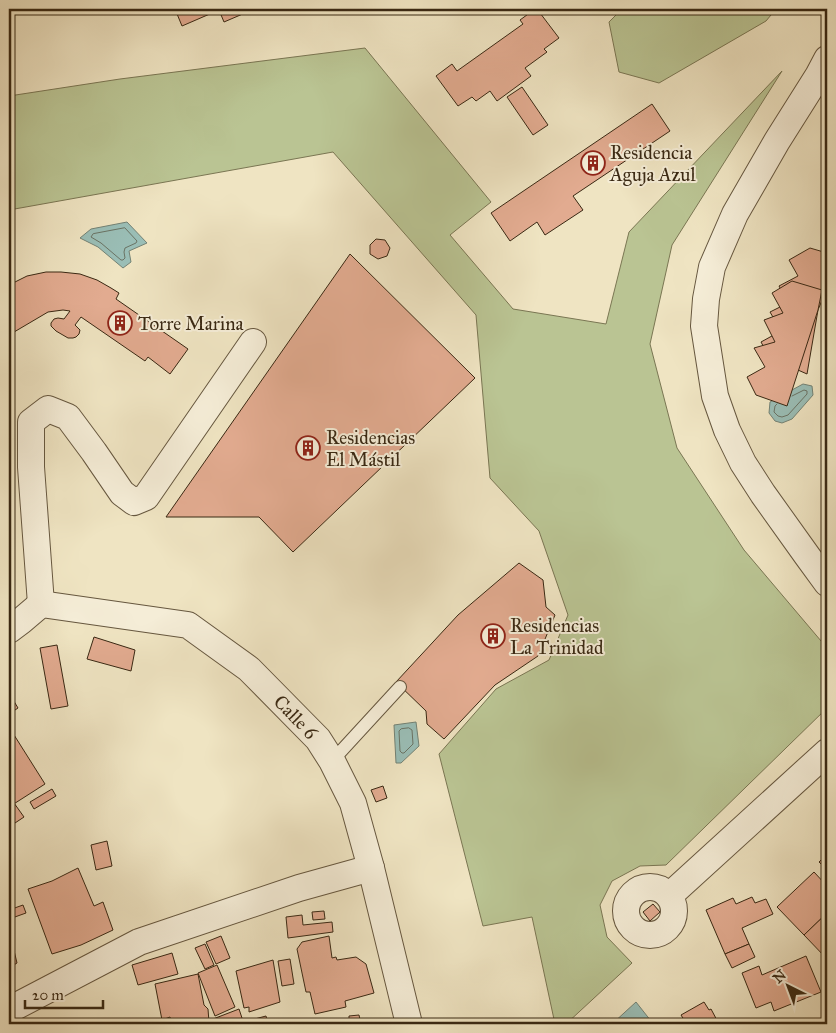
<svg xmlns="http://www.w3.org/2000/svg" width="836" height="1033" viewBox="0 0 836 1033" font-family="'IM FELL Great Primer',serif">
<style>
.green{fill:#bac493;stroke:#7a7653}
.water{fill:#9abeb6;stroke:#738275}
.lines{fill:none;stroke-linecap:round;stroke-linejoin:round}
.shore{stroke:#6a7364;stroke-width:1}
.building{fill:#e2ab90;stroke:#392813}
.service-casing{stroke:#66573f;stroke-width:14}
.minor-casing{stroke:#66573f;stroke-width:28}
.service{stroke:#f5edd7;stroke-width:12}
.minor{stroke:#f5edd7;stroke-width:26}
.labels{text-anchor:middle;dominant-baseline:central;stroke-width:4;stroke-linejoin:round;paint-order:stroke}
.poi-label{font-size:19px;fill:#392813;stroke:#f5edd7;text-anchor:start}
.street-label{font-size:19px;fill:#392813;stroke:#f5edd7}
</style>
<rect width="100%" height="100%" fill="#efe4c2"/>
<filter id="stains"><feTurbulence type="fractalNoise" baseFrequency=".004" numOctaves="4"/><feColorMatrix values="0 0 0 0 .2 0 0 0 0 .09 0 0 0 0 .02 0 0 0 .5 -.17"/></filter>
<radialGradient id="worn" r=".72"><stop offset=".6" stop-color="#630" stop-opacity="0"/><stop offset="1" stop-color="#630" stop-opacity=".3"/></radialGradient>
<g class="green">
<polygon points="622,9 776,9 766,21 659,83 619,72 609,22"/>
<polygon points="365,48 491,202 450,235 513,309 606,324 629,232 782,71 672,245 650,344 677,448 744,550 827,648 827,708 666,865 640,866 612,881 600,905 607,937 632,963 566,1024 555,1024 532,917 483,926 439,754 496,689 549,660 568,615 539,531 490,478 476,315 333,152 9,210 9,96 120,79"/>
</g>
<g class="water">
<polygon points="127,222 147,243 129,251 131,262 123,268 98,247 80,238 91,229"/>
<polygon points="803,384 812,386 813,395 792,419 782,423 775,421 769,413 770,402"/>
<polygon points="416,722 419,746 401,763 396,763 394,725"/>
<polygon points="636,1002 651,1021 648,1024 612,1024"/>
</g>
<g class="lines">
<g class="shore">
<polygon points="125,228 137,241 136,243 125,248 124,252 125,258 123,260 121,260 101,243 91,237 93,234"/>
<polyline points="777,404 775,406 774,412 778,416 782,417 788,415 807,394 807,391 804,390 792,396"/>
<polygon points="409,728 412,730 413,744 404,753 402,753 400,751 399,731 401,729"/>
</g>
</g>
<g class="building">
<polygon points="175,9 252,9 252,10 224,22 219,10 182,26"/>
<polygon points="535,9 537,9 559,38 544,49 547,52 525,68 531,76 497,101 490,91 476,101 472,97 458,106 436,76 452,64 457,71 523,24 520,20"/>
<polygon points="522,87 548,125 533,135 507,97"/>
<polygon points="652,104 670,131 573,196 583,210 545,235 537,222 510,241 491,213"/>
<polygon points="376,239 385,240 390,248 387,256 378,259 370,254 370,245"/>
<polygon points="810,248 827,253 827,288 818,310 807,374 798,370 773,364 761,342 781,331 770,312 788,303 779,286 798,276 789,260"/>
<polygon points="350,254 475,378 293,552 259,517 166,517"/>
<polygon points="46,272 61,272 80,274 97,280 111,288 119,293 116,299 188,349 170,374 148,357 145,361 81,317 75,325 80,330 79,334 76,337 73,338 68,338 56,331 51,326 51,323 54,319 58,318 64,319 70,311 63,310 48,312 9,335 9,285 27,276"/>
<polygon points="792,281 822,290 818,310 787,406 756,395 747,377 765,367 754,348 775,342 764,320 783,313 772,293"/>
<polygon points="519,563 543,580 546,607 555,615 538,656 495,685 444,739 427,724 426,711 396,682 458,615"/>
<polygon points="94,637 135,650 131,671 87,659"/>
<polygon points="57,645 68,706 51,709 40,648"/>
<polygon points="9,693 18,708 9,714"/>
<polygon points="9,727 45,784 9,807"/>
<polygon points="383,786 387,798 376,802 371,790"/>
<polygon points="52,789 56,796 34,809 30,802"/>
<polygon points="14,803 24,817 9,827 9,807"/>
<polygon points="107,841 112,866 96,870 91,845"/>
<polygon points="827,854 827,870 819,862"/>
<polygon points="78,868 94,906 103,902 113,930 81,945 52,954 28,889 52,881"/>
<polygon points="814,872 827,886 827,913 804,935 777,907"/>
<polygon points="752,897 755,903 766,899 773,914 742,928 749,944 725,954 706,910 733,898 736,904"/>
<polygon points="653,904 660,912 650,921 643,912"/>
<polygon points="23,905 26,913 12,918 9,910"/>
<polygon points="324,911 325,919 313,920 312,912"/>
<polygon points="827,913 827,959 804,935"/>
<polygon points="302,915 303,925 332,922 333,932 288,938 286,917"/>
<polygon points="9,926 13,936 11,938 17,963 9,968"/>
<polygon points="221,936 230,958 216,964 206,942"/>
<polygon points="329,936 332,958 336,957 337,960 356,957 366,964 374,993 345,1001 346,1007 315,1014 310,992 306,992 297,949 302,942"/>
<polygon points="205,944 214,965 205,969 195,948"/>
<polygon points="749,944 755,957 732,968 725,954"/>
<polygon points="172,953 178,974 138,985 132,965"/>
<polygon points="806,956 821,992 774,1011 771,1002 756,1008 742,973 759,966 762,975"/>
<polygon points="290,959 294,984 282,986 278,961"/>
<polygon points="273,960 280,1002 249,1012 249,1007 244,1008 236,971"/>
<polygon points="217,965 235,1007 215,1016 198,973"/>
<polygon points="198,974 204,1005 208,1009 209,1022 200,1024 183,1024 183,1022 172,1024 170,1017 162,1020 155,984"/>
<polygon points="704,1002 709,1010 711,1009 719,1024 684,1024 686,1023 681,1015"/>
<polygon points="239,1009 244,1024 215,1024 213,1019"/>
<polygon points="359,1015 361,1024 333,1024 349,1020 349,1016"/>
<polygon points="266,1016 268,1024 248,1024 247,1021"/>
</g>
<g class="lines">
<g class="service-casing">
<polyline id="service" points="332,761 400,687"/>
</g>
<g class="minor-casing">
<g id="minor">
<polyline points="827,59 818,76 777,141 735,214 712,267 706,299 704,326 715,396 727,430 743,463 763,494 808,557 827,583"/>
<polyline points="41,604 31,467 31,422 48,409 68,417 94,452 122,493 134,502 146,497 253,342"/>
<path id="s1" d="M9,630L21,621L41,604L188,625L249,669L318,739L332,761L353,803L371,868L409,1024"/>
<circle cx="650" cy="911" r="24"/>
<polyline points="669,896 827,752"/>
<polyline points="9,1010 139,942 299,888 371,868"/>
</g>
</g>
<use href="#service" class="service"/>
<use href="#minor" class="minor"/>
</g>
<defs>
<g id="building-ring" transform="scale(1.25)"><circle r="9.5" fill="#f5edd7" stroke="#8f2418" stroke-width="1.5"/><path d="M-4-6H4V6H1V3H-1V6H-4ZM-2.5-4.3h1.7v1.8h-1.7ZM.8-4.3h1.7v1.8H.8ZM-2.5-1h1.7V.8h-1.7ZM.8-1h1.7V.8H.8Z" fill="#8f2418"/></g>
</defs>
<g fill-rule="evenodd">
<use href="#building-ring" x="593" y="163"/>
<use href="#building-ring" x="120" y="323"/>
<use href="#building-ring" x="308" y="448"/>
<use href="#building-ring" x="493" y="636"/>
</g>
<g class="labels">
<g class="poi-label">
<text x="610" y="152">Residencia<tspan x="610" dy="22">Aguja Azul</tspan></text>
<text x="138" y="323">Torre Marina</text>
<text x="326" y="437">Residencias<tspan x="326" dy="22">El Mástil</tspan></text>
<text x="510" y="625">Residencias<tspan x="510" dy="22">La Trinidad</tspan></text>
</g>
<g class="street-label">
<text stroke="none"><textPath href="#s1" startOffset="332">Calle 6</textPath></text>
</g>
</g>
<rect width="836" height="1033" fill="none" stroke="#efe4c2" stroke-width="30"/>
<rect x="10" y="10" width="816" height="1013" fill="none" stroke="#392813" stroke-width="2.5"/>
<rect x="15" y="15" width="806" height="1003" fill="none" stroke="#392813"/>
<g transform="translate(788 986) rotate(318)" stroke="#f5edd7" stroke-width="4" paint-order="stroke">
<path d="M0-4L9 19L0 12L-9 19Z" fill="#392813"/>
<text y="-8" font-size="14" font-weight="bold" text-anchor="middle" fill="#392813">N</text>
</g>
<path d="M25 1000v8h78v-8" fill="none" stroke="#392813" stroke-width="2.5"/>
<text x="32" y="1000" font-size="15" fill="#392813" stroke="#f5edd7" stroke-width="4" paint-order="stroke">20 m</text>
<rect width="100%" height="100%" filter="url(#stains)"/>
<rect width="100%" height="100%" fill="url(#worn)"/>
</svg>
